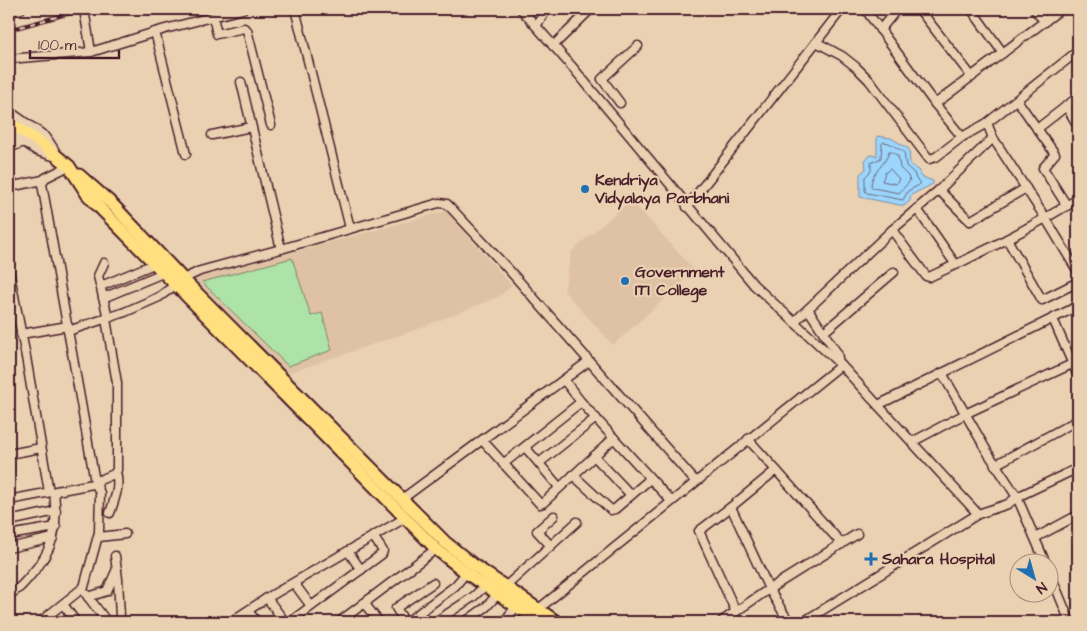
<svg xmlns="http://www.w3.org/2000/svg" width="1087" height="631" viewBox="0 0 1087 631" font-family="'Architects Daughter',sans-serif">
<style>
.built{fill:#dfc2a4}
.green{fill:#ade3a6;stroke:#7c8168}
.water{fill:#9cd6fc;stroke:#7b8da8}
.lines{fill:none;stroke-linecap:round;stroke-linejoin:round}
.shore{stroke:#6b687f;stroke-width:1}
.minor-casing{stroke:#4a1f2b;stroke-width:11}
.highway-casing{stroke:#4a1f2b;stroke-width:15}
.minor{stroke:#ead1b2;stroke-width:8}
.highway{stroke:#ffdf80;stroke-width:11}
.rail-casing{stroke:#4a1f2b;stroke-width:4}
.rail{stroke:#ead1b2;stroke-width:2;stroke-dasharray:5.5;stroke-linecap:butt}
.poi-dot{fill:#1f6fb2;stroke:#ead1b2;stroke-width:2}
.labels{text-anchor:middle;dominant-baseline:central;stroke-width:4.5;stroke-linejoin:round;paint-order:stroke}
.poi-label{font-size:16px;font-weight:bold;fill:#4a1f2b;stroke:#ead1b2;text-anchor:start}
</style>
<rect width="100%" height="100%" fill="#ead1b2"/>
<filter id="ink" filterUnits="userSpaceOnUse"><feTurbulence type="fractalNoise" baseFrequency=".02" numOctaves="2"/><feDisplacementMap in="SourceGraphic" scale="10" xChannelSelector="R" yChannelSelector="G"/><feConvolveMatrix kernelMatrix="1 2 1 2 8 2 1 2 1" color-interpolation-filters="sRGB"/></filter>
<g filter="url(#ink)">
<g class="built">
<polygon points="631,200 695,271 613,345 564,291 572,251"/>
<polygon points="446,211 512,286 498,297 418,329 288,373 190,280"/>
</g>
<polygon class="green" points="292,258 311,316 322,313 332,350 288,366 202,282"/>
<polygon class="water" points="877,136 891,138 909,149 910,164 920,171 920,176 933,181 933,184 911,195 910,201 904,206 860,197 860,174 866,169 865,160 871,155 877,156"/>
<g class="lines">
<g class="shore">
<polygon points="884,142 889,143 904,152 906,166 914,173 916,179 920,183 919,185 908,191 903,200 867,193 865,191 865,177 871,171 871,163 881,158 882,144"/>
<path d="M889,152H892L898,156L900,168L908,176L910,181L899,193L873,188L871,186C871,172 886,165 889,152Z"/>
<polygon points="890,169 899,179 896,184 882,181 885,173"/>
</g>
<g class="minor-casing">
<g id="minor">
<polyline points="84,9 91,52"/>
<polyline points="295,9 350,228"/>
<polyline points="521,9 574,69 754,285 841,365"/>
<polyline points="865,9 935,104 962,137 987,123"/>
<polyline points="919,9 972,77"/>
<polyline points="971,9 1003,53"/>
<polyline points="1034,9 1045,22"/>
<polyline points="9,12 21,9"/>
<polyline points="213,17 217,34 244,28 247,30 271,125"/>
<polyline points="536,26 547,9"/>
<polyline points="880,30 897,9"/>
<polyline points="155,32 186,154"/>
<polyline points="816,42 842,56 856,67 869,80 929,159 936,157 962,137"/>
<polyline points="553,46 591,9"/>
<polyline points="1078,51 987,123 993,138 1046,219 1078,272"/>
<polyline points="9,59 91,52 165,29 243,9"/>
<polyline points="241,82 281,249"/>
<polyline points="1017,100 1055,154 1043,168 1067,206"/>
<polyline points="620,103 602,79 638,46"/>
<polyline points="935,104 1061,9"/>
<polyline points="1066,106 1078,126"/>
<polyline points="9,111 46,137 55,151"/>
<polyline points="1037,129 1078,97"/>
<polyline points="9,132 37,151 53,156"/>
<polyline points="212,135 251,127"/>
<polyline points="9,148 24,142"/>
<polyline points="9,187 43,180"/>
<polyline points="939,190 970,221 1026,188"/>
<polyline points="687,207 842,9"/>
<polyline points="917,209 956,265"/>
<path d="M892,230L926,276L929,277C980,254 1030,228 1078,199"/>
<polyline points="1007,239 1042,300 1078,282"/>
<polyline points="104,263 98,276 108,318"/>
<polyline points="9,270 26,357 49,492"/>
<polyline points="101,286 154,264"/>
<polyline points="103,298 163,273"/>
<polyline points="808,309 837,353 839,363"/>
<polyline points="1053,319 1078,376"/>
<polyline points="794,322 892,230 939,190 993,138"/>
<polyline points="68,331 125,312 159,297 183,279 200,271 281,249 439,203 447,204 450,207 510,271 695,481"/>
<polyline points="824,332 894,272"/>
<polyline points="21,334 68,326"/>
<polyline points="942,373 988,453 1017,497 1046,564"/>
<polyline points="564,380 581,402 671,501"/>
<polyline points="878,405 1078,306"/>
<polyline points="748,439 776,470 731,507 769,589 789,622"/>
<polyline points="483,441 540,504 543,503 614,438"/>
<polyline points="912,442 965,414 1072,364"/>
<polyline points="525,447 559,487"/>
<polyline points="9,454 41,448"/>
<polyline points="594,456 631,495"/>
<polyline points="539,463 596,418"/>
<polyline points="503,464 581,402"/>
<polyline points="995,465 1078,420"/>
<polyline points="776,470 842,544"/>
<polyline points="573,475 611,510 615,509 650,479"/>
<polyline points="402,499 589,361"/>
<polyline points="9,500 93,484 95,482 42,184 45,178 69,166"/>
<polyline points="731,507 699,531 736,612"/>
<path d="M110,513C115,498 120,487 116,472"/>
<polyline points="9,521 56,511"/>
<polyline points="9,535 56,527"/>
<polyline points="99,537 125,534"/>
<polyline points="1035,538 1078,515"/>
<polyline points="551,546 537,531 554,516"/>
<polyline points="9,548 53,538"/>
<polyline points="348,551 361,570"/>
<polyline points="1050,573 1070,622"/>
<polyline points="294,583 311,606"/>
<polyline points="505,587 577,522"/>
<path d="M9,594C18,591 24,583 30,576C55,549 58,527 54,492"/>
<polyline points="86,594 107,622"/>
<polyline points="88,597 107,591 117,569"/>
<polyline points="267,598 285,622"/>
<polyline points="364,603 379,622"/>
<polyline points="63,604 76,622"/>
<polyline points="248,611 257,622"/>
<polyline points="536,611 841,365 978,514"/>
<polyline points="722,621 769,589 857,534"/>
<polyline points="40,622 84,587 99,532 100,493 95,482 114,474 117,470 117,383 106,319"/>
<polyline points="107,622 117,621 120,617 118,579 115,556"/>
<polyline points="230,622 267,598 405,518"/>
<polyline points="290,622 382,554 383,551 373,536"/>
<polyline points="339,622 436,549"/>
<polyline points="405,622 396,608 433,583"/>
<polyline points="407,622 455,586 466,573"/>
<polyline points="435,622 473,597 485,586"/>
<polyline points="465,622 486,607 498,594"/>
<polyline points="504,622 518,604"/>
<polyline points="803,622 978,514 1008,504 1017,497 1078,468"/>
</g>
</g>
<g class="highway-casing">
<g id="highway">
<polyline points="9,122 42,144 69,166 87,194 97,205 436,549 472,577 540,622"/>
<polyline points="79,175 112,204 183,279 445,542 475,566 557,622"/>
</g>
</g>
<use href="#minor" class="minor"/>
<use href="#highway" class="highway"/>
<g class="rail-casing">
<polyline id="rail" points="9,30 85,9"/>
</g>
<use href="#rail" class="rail"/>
</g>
</g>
<g class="poi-dot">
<circle cx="585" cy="189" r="5"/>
<circle cx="625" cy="281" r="5"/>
<path d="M868.5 551.5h5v5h5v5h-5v5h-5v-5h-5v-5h5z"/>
</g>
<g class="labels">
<g class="poi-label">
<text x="595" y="180">Kendriya<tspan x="595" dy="18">Vidyalaya Parbhani</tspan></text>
<text x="635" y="272">Government<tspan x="635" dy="18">ITI College</tspan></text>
<text x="882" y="559">Sahara Hospital</text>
</g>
</g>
<rect width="1087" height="631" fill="none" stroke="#ead1b2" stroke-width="30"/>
<rect x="15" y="15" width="1057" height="601" fill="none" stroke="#4a1f2b" stroke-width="2" filter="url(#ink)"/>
<g transform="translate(1034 578) rotate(143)"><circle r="24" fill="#ead1b2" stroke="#aa8a7c"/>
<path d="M0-4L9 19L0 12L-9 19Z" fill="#1f6fb2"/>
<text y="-8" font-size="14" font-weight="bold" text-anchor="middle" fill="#4a1f2b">N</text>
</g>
<path d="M30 50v8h89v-8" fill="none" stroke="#4a1f2b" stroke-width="2.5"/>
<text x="38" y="50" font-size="15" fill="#4a1f2b" stroke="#ead1b2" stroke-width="4" paint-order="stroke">100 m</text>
</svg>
